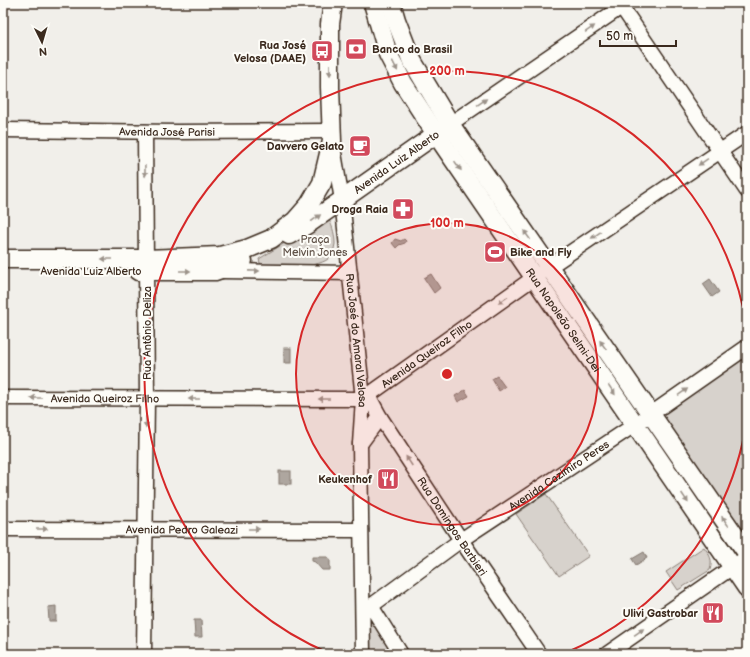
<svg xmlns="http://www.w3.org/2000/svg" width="750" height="657" viewBox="0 0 750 657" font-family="'Balsamiq Sans',sans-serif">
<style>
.green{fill:#d7d2cc;stroke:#897e75}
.water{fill:#aea69f;stroke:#80746b}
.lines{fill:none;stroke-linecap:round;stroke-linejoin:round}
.minor-casing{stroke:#3b2a1e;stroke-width:17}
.major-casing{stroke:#3b2a1e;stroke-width:21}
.minor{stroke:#fdfcf7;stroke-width:14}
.major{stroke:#fdfcf7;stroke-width:18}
.oneway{fill:#9c938a}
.ring{fill:none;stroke:#d62828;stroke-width:2}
.labels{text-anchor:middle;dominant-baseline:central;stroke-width:4;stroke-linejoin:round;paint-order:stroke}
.poi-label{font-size:11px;font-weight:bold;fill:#3b2a1e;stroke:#fdfcf7;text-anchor:end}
.street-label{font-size:11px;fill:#3b2a1e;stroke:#fdfcf7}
.park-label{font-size:11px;fill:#62544a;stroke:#fdfcf7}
.centre{fill:#d62828;stroke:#fdfcf7;stroke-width:2}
.ring-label{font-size:12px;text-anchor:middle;font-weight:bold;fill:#d62828;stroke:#fdfcf7;stroke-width:4;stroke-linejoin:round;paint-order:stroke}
</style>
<rect width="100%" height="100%" fill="#f1efea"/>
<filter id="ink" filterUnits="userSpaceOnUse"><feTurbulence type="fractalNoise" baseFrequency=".025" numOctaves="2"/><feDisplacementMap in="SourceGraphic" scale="8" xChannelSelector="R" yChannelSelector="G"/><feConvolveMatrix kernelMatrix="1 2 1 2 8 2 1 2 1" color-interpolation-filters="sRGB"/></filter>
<g filter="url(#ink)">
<g class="green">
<path d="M323,219L329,220C333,227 335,236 335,244C334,248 334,253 331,256C321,270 280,265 264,266L260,263L259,259Z"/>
<polygon points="747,352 747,539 663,421 663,414 666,409"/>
<polygon points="650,427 735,550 731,551 647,429"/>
<polygon points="546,494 589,556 559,576 516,514"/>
<path d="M704,547C710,555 713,560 710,570L678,590L666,572Z"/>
<polygon points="369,622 372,622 391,651 391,654 373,654 370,652"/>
</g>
<g class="water">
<polygon points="395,239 401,241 404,239 406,241 405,243 399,245 396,248 392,243"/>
<polygon points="431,274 440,288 434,293 424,278"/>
<polygon points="710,279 719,292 712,297 703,284"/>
<rect x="284" y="348" width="7" height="15"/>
<polygon points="497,376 505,387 499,391 492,379"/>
<polygon points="465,390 469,396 458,402 455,396"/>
<rect x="279" y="471" width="12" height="13"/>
<polygon points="644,552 647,558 636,565 632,559"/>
<polygon points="312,557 328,557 330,560 330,570 322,570 315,562 312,561"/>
<polygon points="56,606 56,621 49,621 48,607"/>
<polygon points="194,620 201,620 202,637 195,637"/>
</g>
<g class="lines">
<g class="minor-casing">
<g id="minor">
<polyline points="619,3 747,191"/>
<polyline points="450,124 627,3"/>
<path id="s1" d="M3,130L177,132L331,131"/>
<path id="s2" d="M333,147L342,200L363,399L360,444L363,654"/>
<polyline points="223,271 350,273"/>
<path id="s3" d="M368,395L380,417L461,540L539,654"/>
<path id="s4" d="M3,398L363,399L549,267L747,133"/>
<polyline points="360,444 380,417"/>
<path id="s5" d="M3,529L361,530"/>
<polyline points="363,606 371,606 401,654"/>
<path id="s6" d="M371,606L461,540L651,414L747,347"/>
<polyline points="144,654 147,399 145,132"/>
<polyline points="607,654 747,557"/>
</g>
</g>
<g class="major-casing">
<g id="major">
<path id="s7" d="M373,3L388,54L403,83L436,134L747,588"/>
<polyline points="391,3 396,20 411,59 450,124 747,553"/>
<path id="s8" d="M289,235L308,224L446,127"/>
<polyline points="3,259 146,259 220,256 247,249 271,239 295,221 309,205 322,183 332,141 330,87 330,24 333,3"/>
<polyline points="138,271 215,271 243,261"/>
</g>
</g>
<use href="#minor" class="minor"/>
<use href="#major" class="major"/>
</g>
<defs><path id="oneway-solid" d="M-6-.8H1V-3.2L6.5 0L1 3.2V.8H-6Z"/></defs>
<g class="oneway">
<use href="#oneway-solid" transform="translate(590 29) rotate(-34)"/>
<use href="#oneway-solid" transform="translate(395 66) rotate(63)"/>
<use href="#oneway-solid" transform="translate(330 70) rotate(90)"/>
<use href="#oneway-solid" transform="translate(482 102) rotate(-34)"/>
<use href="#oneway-solid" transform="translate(703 162) rotate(146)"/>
<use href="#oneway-solid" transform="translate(458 166) rotate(55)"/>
<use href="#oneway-solid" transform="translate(145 171) rotate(89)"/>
<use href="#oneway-solid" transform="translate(316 218) rotate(-36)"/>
<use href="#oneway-solid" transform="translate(527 235) rotate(-125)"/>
<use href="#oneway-solid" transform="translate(596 235) rotate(146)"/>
<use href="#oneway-solid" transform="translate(107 259) rotate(-180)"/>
<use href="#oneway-solid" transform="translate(185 271)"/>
<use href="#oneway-solid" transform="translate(254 271) rotate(1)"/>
<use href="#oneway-solid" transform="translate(503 300) rotate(145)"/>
<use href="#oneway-solid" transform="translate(603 345) rotate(-125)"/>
<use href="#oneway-solid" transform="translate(612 390) rotate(56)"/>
<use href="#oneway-solid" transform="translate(683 392) rotate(-35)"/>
<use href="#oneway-solid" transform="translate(36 398) rotate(-180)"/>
<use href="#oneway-solid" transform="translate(194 399) rotate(180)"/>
<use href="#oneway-solid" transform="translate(324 399) rotate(180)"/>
<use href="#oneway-solid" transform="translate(146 422) rotate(91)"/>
<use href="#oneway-solid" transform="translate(409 461) rotate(-123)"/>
<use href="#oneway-solid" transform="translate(685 498) rotate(56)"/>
<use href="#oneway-solid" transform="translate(725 521) rotate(-125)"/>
<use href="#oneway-solid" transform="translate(42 529)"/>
<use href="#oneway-solid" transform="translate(254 529)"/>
<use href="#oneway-solid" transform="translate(639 632) rotate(-35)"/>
</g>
</g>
<circle cx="447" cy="374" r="151" fill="#d62828" fill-opacity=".12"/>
<g class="ring">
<circle cx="447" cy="374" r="151"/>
<path d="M747 419A303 303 0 0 1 563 654M331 654A303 303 0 1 1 747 329"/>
</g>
<defs>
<g id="bank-square" transform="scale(1.15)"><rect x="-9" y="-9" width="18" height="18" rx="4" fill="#d1495b" stroke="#fdfcf7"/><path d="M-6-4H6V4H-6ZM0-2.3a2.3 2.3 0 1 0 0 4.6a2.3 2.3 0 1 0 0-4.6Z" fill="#fff"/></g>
<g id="bus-square" transform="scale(1.15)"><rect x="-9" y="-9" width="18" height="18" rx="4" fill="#d1495b" stroke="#fdfcf7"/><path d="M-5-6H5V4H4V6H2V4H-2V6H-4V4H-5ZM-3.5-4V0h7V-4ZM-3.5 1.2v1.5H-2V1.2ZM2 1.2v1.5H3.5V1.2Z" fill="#fff"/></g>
<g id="cafe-square" transform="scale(1.15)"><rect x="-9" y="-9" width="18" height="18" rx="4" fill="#d1495b" stroke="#fdfcf7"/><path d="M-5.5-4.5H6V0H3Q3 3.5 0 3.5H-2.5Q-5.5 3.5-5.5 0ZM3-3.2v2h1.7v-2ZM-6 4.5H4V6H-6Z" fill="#fff"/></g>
<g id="pharmacy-square" transform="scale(1.15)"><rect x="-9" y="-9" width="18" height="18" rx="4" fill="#d1495b" stroke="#fdfcf7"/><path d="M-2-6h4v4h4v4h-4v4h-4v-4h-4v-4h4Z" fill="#fff"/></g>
<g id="stadium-square" transform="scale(1.15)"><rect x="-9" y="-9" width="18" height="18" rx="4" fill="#d1495b" stroke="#fdfcf7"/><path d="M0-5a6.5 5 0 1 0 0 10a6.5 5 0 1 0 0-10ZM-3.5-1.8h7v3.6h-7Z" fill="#fff"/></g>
<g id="restaurant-square" transform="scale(1.15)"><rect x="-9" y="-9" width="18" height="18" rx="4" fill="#d1495b" stroke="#fdfcf7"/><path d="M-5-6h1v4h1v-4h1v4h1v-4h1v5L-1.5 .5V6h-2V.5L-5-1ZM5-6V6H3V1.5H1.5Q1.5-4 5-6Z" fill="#fff"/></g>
</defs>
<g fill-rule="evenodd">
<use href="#bank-square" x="356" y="49"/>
<use href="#bus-square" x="322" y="51"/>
<use href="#cafe-square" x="360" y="146"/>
<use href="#pharmacy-square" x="403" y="209"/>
<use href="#stadium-square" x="495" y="252"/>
<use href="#restaurant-square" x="388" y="479"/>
<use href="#restaurant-square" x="713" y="613"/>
</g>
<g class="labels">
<g class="poi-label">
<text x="306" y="45">Rua José<tspan x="306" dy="13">Velosa (DAAE)</tspan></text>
<text x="372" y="49" text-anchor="start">Banco do Brasil</text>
<text x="344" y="146">Davvero Gelato</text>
<text x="388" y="209">Droga Raia</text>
<text x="510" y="252" text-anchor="start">Bike and Fly</text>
<text x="372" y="479">Keukenhof</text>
<text x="698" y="613">Ulivi Gastrobar</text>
</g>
<g class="street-label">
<text stroke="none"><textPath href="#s1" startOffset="164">Avenida José Parisi</textPath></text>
<text stroke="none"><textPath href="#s8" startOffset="130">Avenida Luiz Alberto</textPath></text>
<text x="91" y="271">Avenida Luiz Alberto</text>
<text stroke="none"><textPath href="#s7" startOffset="372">Rua Napoleão Selmi-Dei</textPath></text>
<text transform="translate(147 333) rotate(-90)">Rua Antônio Deliza</text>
<text stroke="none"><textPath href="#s2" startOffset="195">Rua José do Amaral Velosa</textPath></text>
<text stroke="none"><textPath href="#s4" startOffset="438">Avenida Queiroz Filho</textPath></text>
<text stroke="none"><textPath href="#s4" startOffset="102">Avenida Queiroz Filho</textPath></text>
<text stroke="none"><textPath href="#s6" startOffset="229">Avenida Cazimiro Peres</textPath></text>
<text stroke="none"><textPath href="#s3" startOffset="156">Rua Domingos Barbieri</textPath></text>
<text stroke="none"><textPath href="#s5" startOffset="179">Avenida Pedro Galeazi</textPath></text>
</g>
<g class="park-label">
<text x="315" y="239">Praça<tspan x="315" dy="13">Melvin Jones</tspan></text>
</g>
</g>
<circle cx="447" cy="374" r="6" class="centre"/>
<g class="ring-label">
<text x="447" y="75">200 m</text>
<text x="447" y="227">100 m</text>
</g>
<rect width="750" height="657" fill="none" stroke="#fdfcf7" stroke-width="16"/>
<rect x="8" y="8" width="734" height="641" fill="none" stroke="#3b2a1e" stroke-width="1.5" filter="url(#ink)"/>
<g transform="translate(42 42) rotate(175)" stroke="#fdfcf7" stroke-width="3" paint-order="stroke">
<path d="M0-3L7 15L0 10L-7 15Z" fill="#3b2a1e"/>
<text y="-6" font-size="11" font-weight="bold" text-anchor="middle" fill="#3b2a1e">N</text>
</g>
<path d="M600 40v6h76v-6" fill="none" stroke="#3b2a1e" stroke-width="2"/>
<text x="606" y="40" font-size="12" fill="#3b2a1e" stroke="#fdfcf7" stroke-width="3" paint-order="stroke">50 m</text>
</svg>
